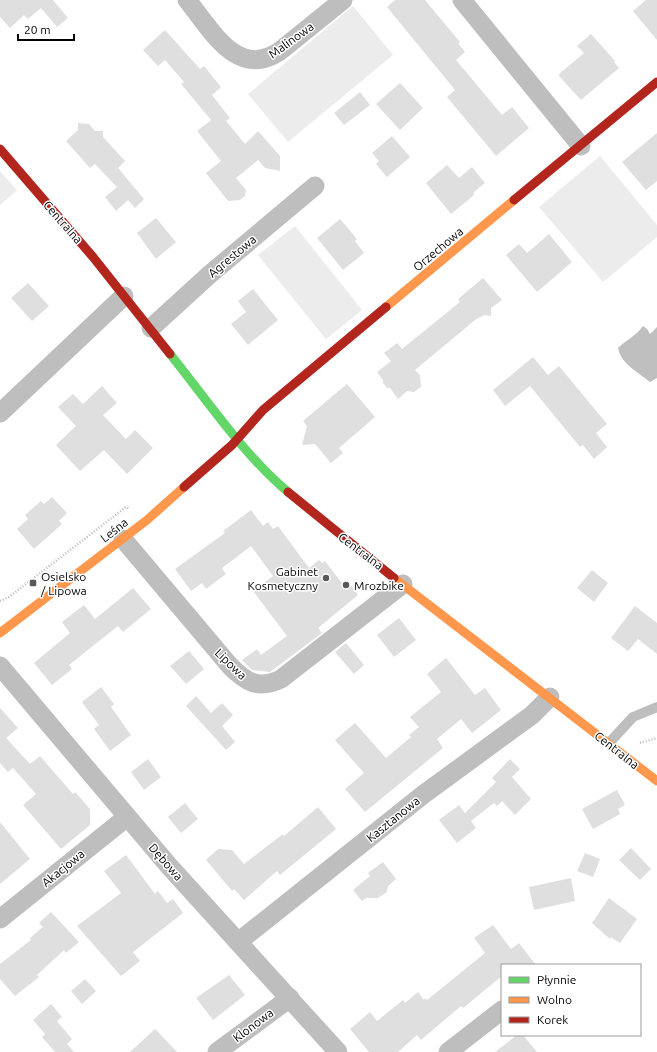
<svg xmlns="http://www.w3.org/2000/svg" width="657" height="1052" viewBox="0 0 657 1052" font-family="Ubuntu,sans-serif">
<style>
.green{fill:#ececec}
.water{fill:#bfbfbf}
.building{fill:#dfdfdf}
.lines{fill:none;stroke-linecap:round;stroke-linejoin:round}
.path{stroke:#b9b9b9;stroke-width:2.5;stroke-dasharray:1 2;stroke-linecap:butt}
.lane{stroke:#bebebe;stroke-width:10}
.street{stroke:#bebebe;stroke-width:19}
.fast{stroke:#63d668;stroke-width:9}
.slow{stroke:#ff974d;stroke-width:9}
.jam{stroke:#b3261e;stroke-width:9}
.poi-dot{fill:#595959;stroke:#fff;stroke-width:1.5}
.labels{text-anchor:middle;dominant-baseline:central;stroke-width:3;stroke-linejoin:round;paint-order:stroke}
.street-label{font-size:12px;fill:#000;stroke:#fff}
.poi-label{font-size:12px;fill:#000;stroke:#fff;text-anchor:start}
</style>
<rect width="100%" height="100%" fill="#fff"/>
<g class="green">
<polygon points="353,6 393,55 288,142 248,94"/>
<polygon points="600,156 657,225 657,237 603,282 539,207"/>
<polygon points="0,171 17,190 0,205"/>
<polygon points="295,226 362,310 326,339 258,255"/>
</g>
<path class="water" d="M643,326L647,329L650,334L657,327V378L650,382C638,372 621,364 618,348C626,340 636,336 643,326Z"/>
<g class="building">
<polygon points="0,0 53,0 68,18 57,27 41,8 28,19 24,15 10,28 0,17"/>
<polygon points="395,0 425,0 460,42 458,43 465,52 456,60 502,115 512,107 529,128 496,156 447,97 455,90 387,7"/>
<polygon points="646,0 657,0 657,40 633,11"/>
<polygon points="165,30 200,69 204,66 221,87 212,95 230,118 226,121 245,144 258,131 280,156 280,171 265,168 258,160 236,178 246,190 245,196 240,200 228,201 206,173 221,161 197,131 211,120 181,84 184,82 165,60 158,66 143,50"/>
<polygon points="591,34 615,61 614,62 619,68 581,100 559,76 559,74 584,53 577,46"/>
<polygon points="400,83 423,108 400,130 376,104"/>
<polygon points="360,92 370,105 344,125 334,113"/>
<polygon points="78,123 89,124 95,131 103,131 103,137 125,161 118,168 144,199 135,208 128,200 116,211 105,197 117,187 95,164 90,168 66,141 78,130"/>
<polygon points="657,133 657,181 646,190 622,162"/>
<polygon points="392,136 410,157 387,177 376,164 379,161 372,153"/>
<polygon points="447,165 459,178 472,167 485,183 474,192 473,196 451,214 426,183"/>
<polygon points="156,218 176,242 156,259 137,233"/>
<polygon points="340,219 357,239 355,241 364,253 343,270 317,238"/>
<polygon points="549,234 572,262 537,292 506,255 519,244 527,253"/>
<polygon points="483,278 502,300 491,308 491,316 484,315 475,320 415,370 420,375 421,387 414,392 407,391 398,399 390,388 387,388 383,383 383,380 377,372 391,361 384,353 397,343 402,349 460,302 458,299"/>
<polygon points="28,283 49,306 32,321 11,298"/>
<polygon points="253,289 278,320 248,345 231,324 246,312 238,301"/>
<polygon points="533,357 548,375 559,366 607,424 596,433 607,447 594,459 583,445 580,447 530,386 505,406 493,390"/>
<polygon points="347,384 375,417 339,448 343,453 331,463 315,444 302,445 307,426 303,421"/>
<polygon points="102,386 117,403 103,415 126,439 135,430 153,448 127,474 104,450 80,471 56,445 76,426 58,407 73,394 83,404"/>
<polygon points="52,497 67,513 59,521 62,524 34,549 17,529 28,519 25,515 41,501 44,504"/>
<polygon points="251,510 263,526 268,522 273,529 278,526 309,568 319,560 322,563 325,561 342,583 347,579 358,595 318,628 322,633 270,672 252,670 242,660 257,649 261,655 287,636 253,591 273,576 251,546 222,568 226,574 206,589 202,583 191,591 175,569 225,533 223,531"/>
<polygon points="592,570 608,583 594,602 577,588"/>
<polygon points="133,588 151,609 123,632 118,626 69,665 72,669 52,685 34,663 70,633 62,622 84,605 95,619"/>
<polygon points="635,606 657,623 657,654 638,639 628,651 611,638"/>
<polygon points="399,618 416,640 394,657 377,635"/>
<polygon points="346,643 364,665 354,674 335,652"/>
<polygon points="189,651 204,669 186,684 170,666"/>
<polygon points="446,658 475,695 485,688 501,710 472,733 461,719 437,739 443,748 365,812 345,789 364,773 335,740 355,723 386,758 411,737 409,735 419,727 410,717 441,692 427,674"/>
<polygon points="101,687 114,704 111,707 131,735 110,751 94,729 99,725 82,702"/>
<polygon points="196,696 211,713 222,703 233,715 222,726 235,742 226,750 186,706"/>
<polygon points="0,708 18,728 6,738 30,764 40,756 73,794 75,792 90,809 90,825 61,849 23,805 36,794 13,768 8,772 0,763"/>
<polygon points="148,759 161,777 144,790 131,772"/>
<polygon points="510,759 520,769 512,777 531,799 515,815 502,801 497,806 494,803 471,821 476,828 457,843 439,820 459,805 465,813 496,782 492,778"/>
<polygon points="617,790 625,805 618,809 620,814 593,829 582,809"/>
<polygon points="185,803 198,819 181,833 168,817"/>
<polygon points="318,807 336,829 280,875 277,871 244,900 234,889 232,891 206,860 218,849 232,850 244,864 283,834 284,836"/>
<polygon points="0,822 30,859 0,884"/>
<polygon points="631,848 651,869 640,880 619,860"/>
<polygon points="585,853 600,859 593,877 577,871"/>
<polygon points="126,855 155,894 158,891 167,903 173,899 183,913 133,952 140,961 121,976 77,926 121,893 104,871"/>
<polygon points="383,862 396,879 388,886 387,892 378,898 366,898 362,901 353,890 370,876 368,873"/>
<polygon points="571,878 575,901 534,910 529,887"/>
<polygon points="609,898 637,919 620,943 611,937 610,939 592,923"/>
<polygon points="51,912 79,942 66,953 64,950 37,975 39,977 15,996 0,979 0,964 31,940 30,938 43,927 39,923"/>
<polygon points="493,925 511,949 519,943 536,965 502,965 502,976 463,1008 461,1006 421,1040 417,1035 398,1052 369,1052 350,1029 370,1012 377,1021 403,1000 405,1003 418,992 424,1000 425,998 427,1000 485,953 474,938"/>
<polygon points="229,975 245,995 213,1020 196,998"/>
<polygon points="85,979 96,991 82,1004 71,991"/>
<polygon points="51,1004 62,1017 57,1021 72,1039 67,1044 74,1052 55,1052 42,1037 45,1034 33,1020"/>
<polygon points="155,1029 177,1052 130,1052"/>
<polygon points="517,1035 523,1035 537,1052 495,1052"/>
</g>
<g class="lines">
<g class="path">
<polyline points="0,601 9,597 126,507 130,509"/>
<polyline points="640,743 657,738"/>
</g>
<polyline class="lane" points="609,743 633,717 657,707"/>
<g class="street">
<path d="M187,0C211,29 237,80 280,51L343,0"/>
<polyline points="462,0 581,146"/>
<polyline points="151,328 209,275 315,186"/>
<polyline points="0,413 124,296"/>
<path d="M123,539L230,666C246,682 258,690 281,679L403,584"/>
<polyline points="0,666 169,866 338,1052"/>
<polyline points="0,919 127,817"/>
<polyline points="238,942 424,794 532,715 550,697"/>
<polyline points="217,1052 290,998"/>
<polyline points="448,1052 502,1010"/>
</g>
<path class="fast" d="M170,354C207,400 243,454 288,492"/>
<g class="slow">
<polyline points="386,307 514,200"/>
<polyline points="394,578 657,781"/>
<polyline points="0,633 147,520 184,487"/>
</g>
<g class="jam">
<polyline points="0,149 93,257 170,354"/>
<polyline points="514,200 657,82"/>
<polyline points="184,487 232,445 263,410 386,307"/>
<polyline points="288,492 394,578"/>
</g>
</g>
<g class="poi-dot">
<circle cx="326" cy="578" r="4"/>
<rect x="29" y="579" width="8" height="8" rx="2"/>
<circle cx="346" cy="585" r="4"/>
</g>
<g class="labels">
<g class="street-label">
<text transform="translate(291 40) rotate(-36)">Malinowa</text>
<text transform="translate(63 222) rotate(49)">Centralna</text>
<text transform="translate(438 249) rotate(-40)">Orzechowa</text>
<text transform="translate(232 256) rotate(-40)">Agrestowa</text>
<text transform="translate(114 530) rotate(-38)">Leśna</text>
<text transform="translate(361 551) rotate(37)">Centralna</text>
<text transform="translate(231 664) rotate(44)">Lipowa</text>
<text transform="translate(617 750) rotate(38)">Centralna</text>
<text transform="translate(393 819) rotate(-39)">Kasztanowa</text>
<text transform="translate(166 862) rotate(49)">Dębowa</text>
<text transform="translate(63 868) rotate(-39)">Akacjowa</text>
<text transform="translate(253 1025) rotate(-37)">Klonowa</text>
</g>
<g class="poi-label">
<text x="318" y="571" text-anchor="end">Gabinet<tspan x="318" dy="14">Kosmetyczny</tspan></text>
<text x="41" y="576">Osielsko<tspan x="41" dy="14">/ Lipowa</tspan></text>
<text x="354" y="585">Mrozbike</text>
</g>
</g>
<rect x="501" y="964" width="140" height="72" fill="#ffffff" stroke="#999999"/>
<rect x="509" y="977" width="20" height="6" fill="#63d668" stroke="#999999"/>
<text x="537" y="984" font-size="12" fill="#000000">Płynnie</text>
<rect x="509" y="997" width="20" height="6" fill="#ff974d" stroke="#999999"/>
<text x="537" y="1004" font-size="12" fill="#000000">Wolno</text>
<rect x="509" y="1017" width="20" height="6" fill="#b3261e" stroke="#999999"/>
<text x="537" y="1024" font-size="12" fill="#000000">Korek</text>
<path d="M18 34v6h56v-6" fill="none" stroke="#000000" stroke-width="2"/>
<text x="24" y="34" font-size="12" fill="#000000" stroke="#ffffff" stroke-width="3" paint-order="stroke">20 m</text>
</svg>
